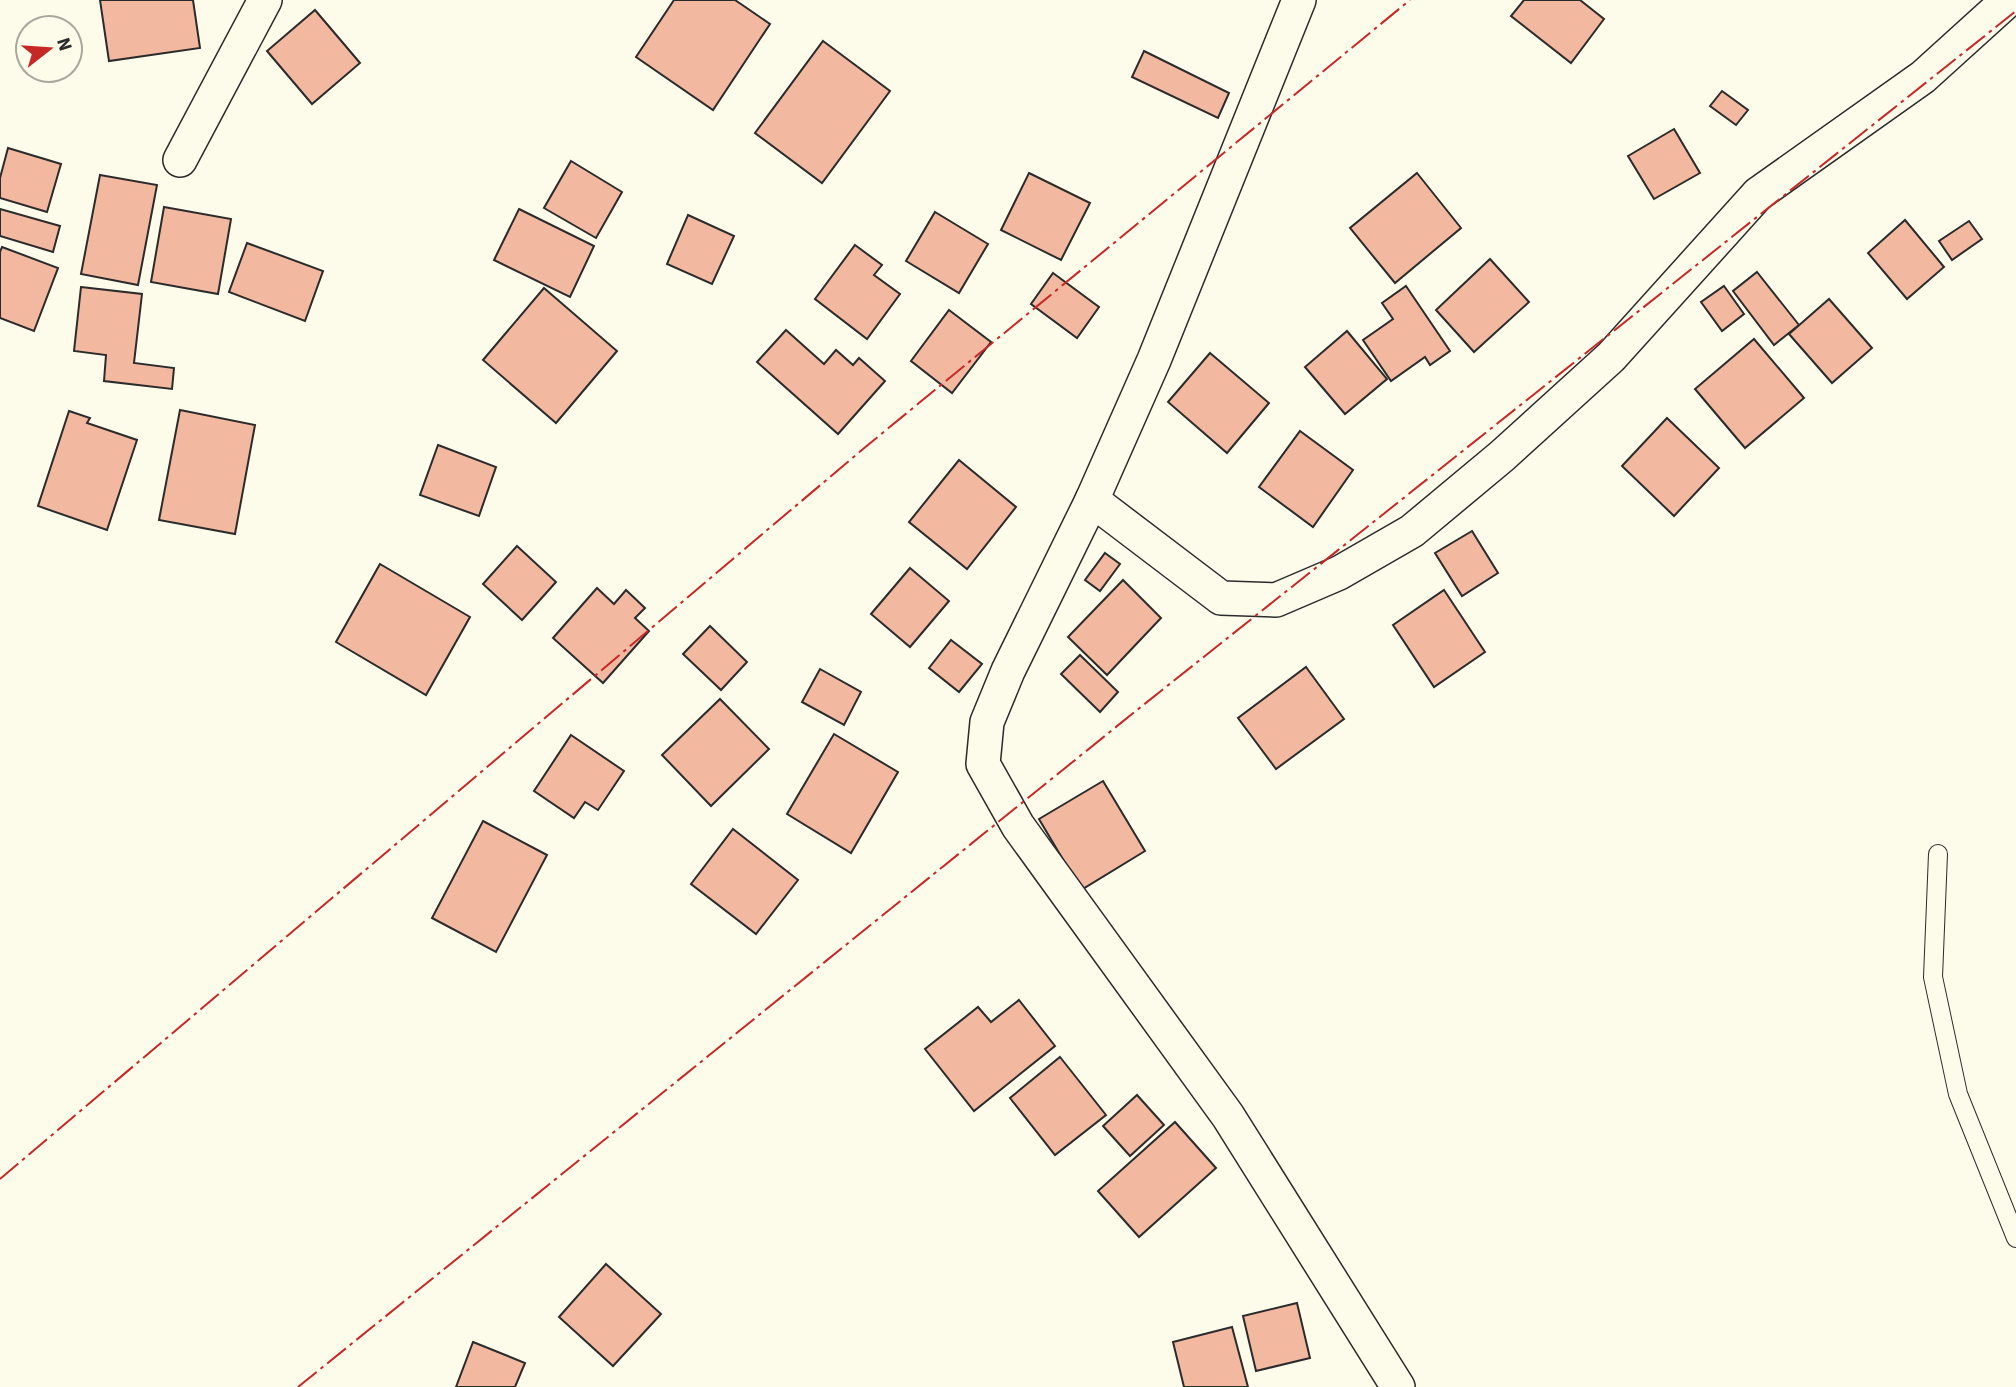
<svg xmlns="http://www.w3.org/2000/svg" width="2016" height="1387" viewBox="0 0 2016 1387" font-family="'Source Sans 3',sans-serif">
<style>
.building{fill:#f2b8a0;stroke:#2b2b2b;stroke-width:2}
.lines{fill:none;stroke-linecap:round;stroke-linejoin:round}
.lane-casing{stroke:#2b2b2b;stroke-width:20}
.street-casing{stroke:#2b2b2b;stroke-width:36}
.lane{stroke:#fdfbea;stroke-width:18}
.street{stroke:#fdfbea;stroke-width:33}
.power{stroke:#c62828;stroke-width:2;stroke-dasharray:24 5 3.5 5;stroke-linecap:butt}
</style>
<rect width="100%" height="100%" fill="#fdfbea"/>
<g class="building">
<polygon points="100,0 193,0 200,48 109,61"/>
<polygon points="674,0 735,0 770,24 713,110 636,57"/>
<polygon points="1524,0 1580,0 1604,19 1571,63 1511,16"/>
<polygon points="315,10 360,63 312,104 267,51"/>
<polygon points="823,41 890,91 822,183 755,133"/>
<polygon points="1144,51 1229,93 1218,118 1132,77"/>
<polygon points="1722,91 1748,110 1736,125 1710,106"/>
<polygon points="1674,129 1700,173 1654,199 1628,156"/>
<polygon points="8,148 61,164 47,212 0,198 0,178"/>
<polygon points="571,161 622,192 596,238 544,208"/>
<polygon points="1029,173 1090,203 1061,260 1001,230"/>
<polygon points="1417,173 1461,228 1395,283 1350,228"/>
<polygon points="100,175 157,185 138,285 81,274"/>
<polygon points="164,207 231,219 218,294 151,282"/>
<polygon points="0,209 60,226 53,252 0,236"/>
<polygon points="519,209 594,246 570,297 494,260"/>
<polygon points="935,212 988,244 959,293 906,261"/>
<polygon points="688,215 734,236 712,284 667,264"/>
<polygon points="1905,220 1944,267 1907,299 1868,253"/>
<polygon points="1969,221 1982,239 1952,260 1939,241"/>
<polygon points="247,243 323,271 305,321 229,292"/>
<polygon points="855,245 882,265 874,275 900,294 867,339 815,299"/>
<polygon points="2,247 58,268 34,331 0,318 0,252"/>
<polygon points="1490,259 1529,302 1474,352 1436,310"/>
<polygon points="1757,272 1799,325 1774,345 1733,291"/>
<polygon points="1053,273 1099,307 1077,338 1031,304"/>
<polygon points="1406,286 1450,351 1430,365 1425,357 1391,381 1363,340 1393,319 1382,303"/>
<polygon points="1724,286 1744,314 1722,331 1701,302"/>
<polygon points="81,287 142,294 134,363 174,368 172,389 104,381 106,355 74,351"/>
<polygon points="544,288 617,351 556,423 483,360"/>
<polygon points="1829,299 1872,348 1832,383 1789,334"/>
<polygon points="949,310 991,342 952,393 911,361"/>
<polygon points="786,330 824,364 836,350 853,365 859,358 885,381 838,434 757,362"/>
<polygon points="1347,331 1387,379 1345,414 1305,367"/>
<polygon points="1754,339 1804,398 1745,448 1695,389"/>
<polygon points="1210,353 1269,403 1227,453 1168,402"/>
<polygon points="180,410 255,425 235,534 159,520"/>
<polygon points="69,411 90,418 87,423 137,440 107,530 38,506"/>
<polygon points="1667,418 1719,468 1674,516 1622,466"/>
<polygon points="1300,431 1353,470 1313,527 1259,487"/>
<polygon points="438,445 496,467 479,516 420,495"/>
<polygon points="959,460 1016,507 967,569 909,522"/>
<polygon points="1472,531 1498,573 1462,596 1435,553"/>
<polygon points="517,546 556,582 522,620 483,584"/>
<polygon points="1105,553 1120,564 1100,591 1085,580"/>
<polygon points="380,564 470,617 426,695 336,642"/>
<polygon points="910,568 949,601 910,647 871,614"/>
<polygon points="1123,580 1161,618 1107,675 1068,637"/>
<polygon points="597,588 614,604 626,590 645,608 635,618 649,631 603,683 553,638"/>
<polygon points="1444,590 1485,652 1434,687 1393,625"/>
<polygon points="710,626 747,662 721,690 683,654"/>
<polygon points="951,640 982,664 959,692 929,668"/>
<polygon points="1080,655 1118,692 1100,712 1061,674"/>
<polygon points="1306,667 1344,719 1276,769 1238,718"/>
<polygon points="820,669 861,692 844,725 802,702"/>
<polygon points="720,699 769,749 711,806 662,755"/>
<polygon points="834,734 898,772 851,853 787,814"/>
<polygon points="571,735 624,771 598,810 585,802 574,818 534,791"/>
<polygon points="1103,781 1145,851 1081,890 1039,819"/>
<polygon points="483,821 547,855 496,952 432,918"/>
<polygon points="733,829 798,880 756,934 691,884"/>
<polygon points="1019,1000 1055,1046 974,1111 925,1049 978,1007 991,1022"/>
<polygon points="1060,1057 1106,1115 1055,1155 1010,1098"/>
<polygon points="1137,1095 1164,1125 1130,1156 1103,1126"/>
<polygon points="1175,1122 1216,1168 1139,1237 1098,1191"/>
<polygon points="606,1264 661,1314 613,1366 559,1317"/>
<polygon points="1297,1303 1310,1358 1256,1371 1243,1316"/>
<polygon points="1232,1327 1248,1387 1184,1387 1173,1342"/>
<polygon points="473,1342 525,1363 515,1387 456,1387"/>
</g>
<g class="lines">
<g class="lane-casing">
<polyline id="lane" points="1938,854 1933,977 1958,1094 2016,1238"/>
</g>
<g class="street-casing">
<g id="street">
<polyline points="1299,0 1154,360 1092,500 1008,671 987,722 983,764 1018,826 1228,1116 1398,1387"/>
<polyline points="180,160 265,0"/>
<polyline points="1092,500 1221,598 1276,600 1339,573 1412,531 1502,456 1611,357 1758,194 1923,77 2008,0"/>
</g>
</g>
<use href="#lane" class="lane"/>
<use href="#street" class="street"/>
<g class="power">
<polyline points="0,1179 863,449 1410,0"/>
<polyline points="298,1387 1137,710 2016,11"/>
</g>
</g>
<g transform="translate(49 49) rotate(73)"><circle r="33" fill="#fdfbea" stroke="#a9a89e" stroke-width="2"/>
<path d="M0-5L12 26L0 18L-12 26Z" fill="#c62828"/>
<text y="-10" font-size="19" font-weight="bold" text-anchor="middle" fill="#2b2b2b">N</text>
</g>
</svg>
